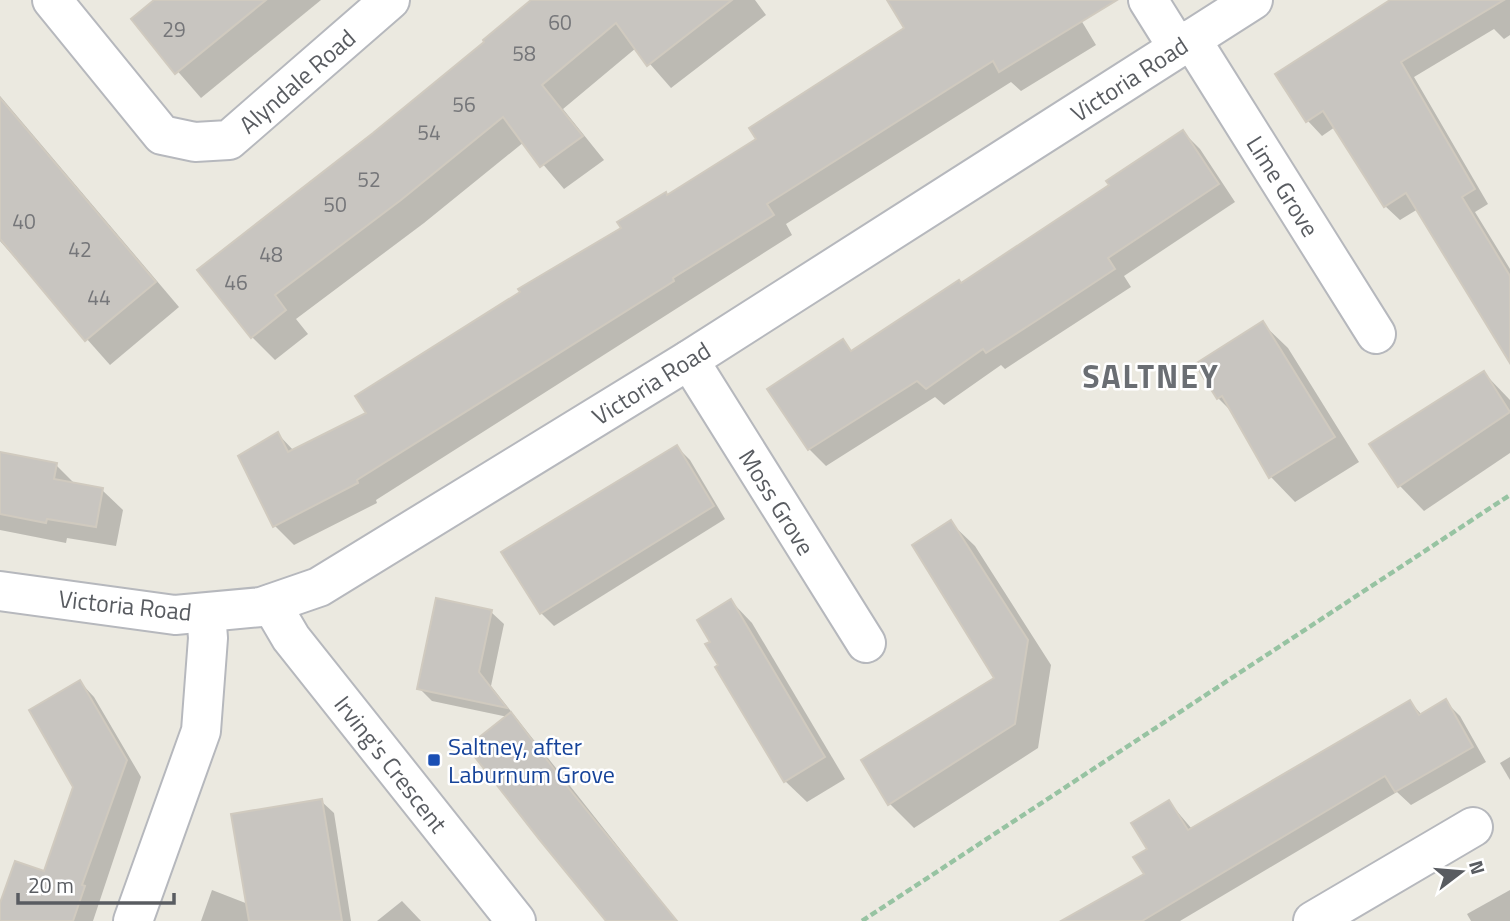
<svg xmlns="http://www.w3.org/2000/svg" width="1510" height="921" viewBox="0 0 1510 921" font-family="'Titillium Web',sans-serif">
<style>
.shadow{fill:#0003}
.building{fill:#c8c5c0;stroke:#d0cabf;stroke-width:2}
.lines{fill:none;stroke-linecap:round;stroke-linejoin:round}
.street-casing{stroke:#b6b8bd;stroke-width:42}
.path{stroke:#97c3a2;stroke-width:4.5;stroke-dasharray:7 3.5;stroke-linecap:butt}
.street{stroke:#fff;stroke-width:38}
.transit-dot{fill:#1a4fb4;stroke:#fff;stroke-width:2.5}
.labels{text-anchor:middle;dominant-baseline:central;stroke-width:5;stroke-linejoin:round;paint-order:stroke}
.number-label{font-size:21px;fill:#757679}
.street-label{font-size:24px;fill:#595c61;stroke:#fff}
.transit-label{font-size:24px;fill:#164399;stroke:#fff;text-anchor:start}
.district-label{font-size:32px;font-weight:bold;letter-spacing:2px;fill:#6a6e73;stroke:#fff}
</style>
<rect width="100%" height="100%" fill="#ebe9e0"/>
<g class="shadow">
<polygon points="157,0 321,0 201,98 133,20"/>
<polygon points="534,0 755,0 766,15 671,88 636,48 563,109 604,160 564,189 524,142 424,223 296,319 308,334 275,360 252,337 199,270 487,43"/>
<polygon points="980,0 1069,0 1096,45 1021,91 1011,82 786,224 792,235 376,500 377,503 294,545 275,526 278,434 294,451 368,414 668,197 758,140 814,89 812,87 929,14"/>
<polygon points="1395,0 1510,0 1510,35 1504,39 1494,29 1414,77 1488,204 1475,212 1510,269 1510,347 1418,209 1400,220 1385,206 1335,127 1322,136 1308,121 1278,74"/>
<polygon points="0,96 179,307 110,365 0,241"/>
<polygon points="1183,132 1200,149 1235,202 1124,276 1131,287 1005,369 1001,365 944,405 935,397 826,466 809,449 843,341 853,352 962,285 1111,185"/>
<polygon points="1263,324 1288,348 1359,462 1295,502 1271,477 1234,414 1218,398"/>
<polygon points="1484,373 1510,400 1510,453 1424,511 1400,486 1371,445"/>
<polygon points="677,447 690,460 725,519 554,626 541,613"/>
<polygon points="0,454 56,465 76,485 102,490 123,510 116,546 67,538 66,543 0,530"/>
<polygon points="951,523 975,546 1051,665 1038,748 914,828 890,804 997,678"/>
<polygon points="731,601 752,623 845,779 807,802 785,781 720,665 712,642"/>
<polygon points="491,612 504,624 491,686 677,921 607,921 508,717 432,701 419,688"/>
<polygon points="80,682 94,697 141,777 93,921 0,921 0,907 45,873 74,786"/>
<polygon points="1445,701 1460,716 1486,762 1411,805 1397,792 1180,921 1065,921 1146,875 1149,849 1169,802 1192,829 1410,702 1422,715"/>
<polygon points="1510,757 1510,780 1500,763"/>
<polygon points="321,801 334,813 351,921 201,921 212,890 248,904"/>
<polygon points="1510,890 1510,921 1471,921 1467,914"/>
<polygon points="402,901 421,921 377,921"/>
</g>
<g class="building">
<polygon points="154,0 266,0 175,74 131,19"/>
<polygon points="531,0 732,0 647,66 616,23 542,85 583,136 540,167 503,117 401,200 275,295 286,310 251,338 197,270 373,133 484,42 483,40"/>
<polygon points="887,0 1117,0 999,72 993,61 767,204 774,215 673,278 674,281 357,480 358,483 273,527 238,456 278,432 288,452 366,413 355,396 520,292 518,289 621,228 617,222 666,192 667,195 756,139 749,128 904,28"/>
<polygon points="1390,0 1504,0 1401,62 1475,189 1462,197 1510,276 1510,363 1406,193 1384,207 1323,111 1306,122 1275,74"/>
<polygon points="0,98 156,282 85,341 0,239"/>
<polygon points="1183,130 1219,184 1108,258 1115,269 1039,319 986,353 983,349 926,389 917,381 808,450 767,389 843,339 851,351 959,280 961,283 1109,185 1106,181"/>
<polygon points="1263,321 1335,437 1269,478 1222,396 1217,399 1195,364"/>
<polygon points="1484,371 1510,412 1398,487 1369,444"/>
<polygon points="677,445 714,506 540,614 501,552"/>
<polygon points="0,452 57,463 54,479 103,488 96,527 47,519 46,523 0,514"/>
<polygon points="951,520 1028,640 1015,724 888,805 861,760 994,678 912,545"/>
<polygon points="436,598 492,610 479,672 507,708 417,689"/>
<polygon points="731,599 825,757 784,782 715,667 718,665 705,644 710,642 697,620"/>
<polygon points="80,680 127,760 82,885 85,886 73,921 0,921 0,903 15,861 44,871 73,787 29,710"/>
<polygon points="1446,699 1473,747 1395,792 1385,776 1142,921 1061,921 1144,874 1133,857 1147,849 1131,823 1169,800 1188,830 1410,700 1419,715"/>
<polygon points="511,712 566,785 677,921 606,921 539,839 467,747"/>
<polygon points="322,799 342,921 249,921 231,814"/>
</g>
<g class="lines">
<g class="street-casing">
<g id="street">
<polyline points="52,0 162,135 195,142 229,140 390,0"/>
<polyline points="1148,0 1178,48"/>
<polyline points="1191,39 1376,334"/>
<polyline points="689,360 866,643"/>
<polyline points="0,591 175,615 261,607 319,587 689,360 1253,0"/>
<polyline points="271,604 291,638 516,921"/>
<polyline points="133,921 201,731 208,638 206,613"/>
<polyline points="1313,921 1473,827"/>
</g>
</g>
<polyline class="path" points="862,921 1510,495"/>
<use href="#street" class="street"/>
</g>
<rect class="transit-dot" x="427" y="753" width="14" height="14" rx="3.5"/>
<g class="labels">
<g class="number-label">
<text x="560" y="22">60</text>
<text x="174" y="29">29</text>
<text x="524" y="53">58</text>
<text x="464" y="104">56</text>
<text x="429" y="132">54</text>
<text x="369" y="179">52</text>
<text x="335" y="204">50</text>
<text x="24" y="221">40</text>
<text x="80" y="249">42</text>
<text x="271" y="254">48</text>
<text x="236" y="282">46</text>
<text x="99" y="297">44</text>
</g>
<g class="street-label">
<text transform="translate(1129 79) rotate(-33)">Victoria Road</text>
<text transform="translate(297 81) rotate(-41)">Alyndale Road</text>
<text transform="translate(1283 186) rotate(58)">Lime Grove</text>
<text transform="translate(651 383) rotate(-32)">Victoria Road</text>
<text transform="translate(777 502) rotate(58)">Moss Grove</text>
<text transform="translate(125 605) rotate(6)">Victoria Road</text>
<text transform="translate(391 764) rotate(52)">Irving's Crescent</text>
</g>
<g class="transit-label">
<text x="448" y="746">Saltney, after<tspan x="448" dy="28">Laburnum Grove</tspan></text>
</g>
<g class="district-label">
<text x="1151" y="376">SALTNEY</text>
</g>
</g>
<g transform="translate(1461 872) rotate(74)" stroke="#ffffff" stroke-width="5" paint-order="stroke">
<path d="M0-5L12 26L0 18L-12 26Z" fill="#595c61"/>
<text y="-10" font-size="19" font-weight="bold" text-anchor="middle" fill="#595c61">N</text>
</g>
<path d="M18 893v10h156v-10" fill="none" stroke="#595c61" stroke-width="3.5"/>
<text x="28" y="893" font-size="21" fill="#595c61" stroke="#ffffff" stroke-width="5" paint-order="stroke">20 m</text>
</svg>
